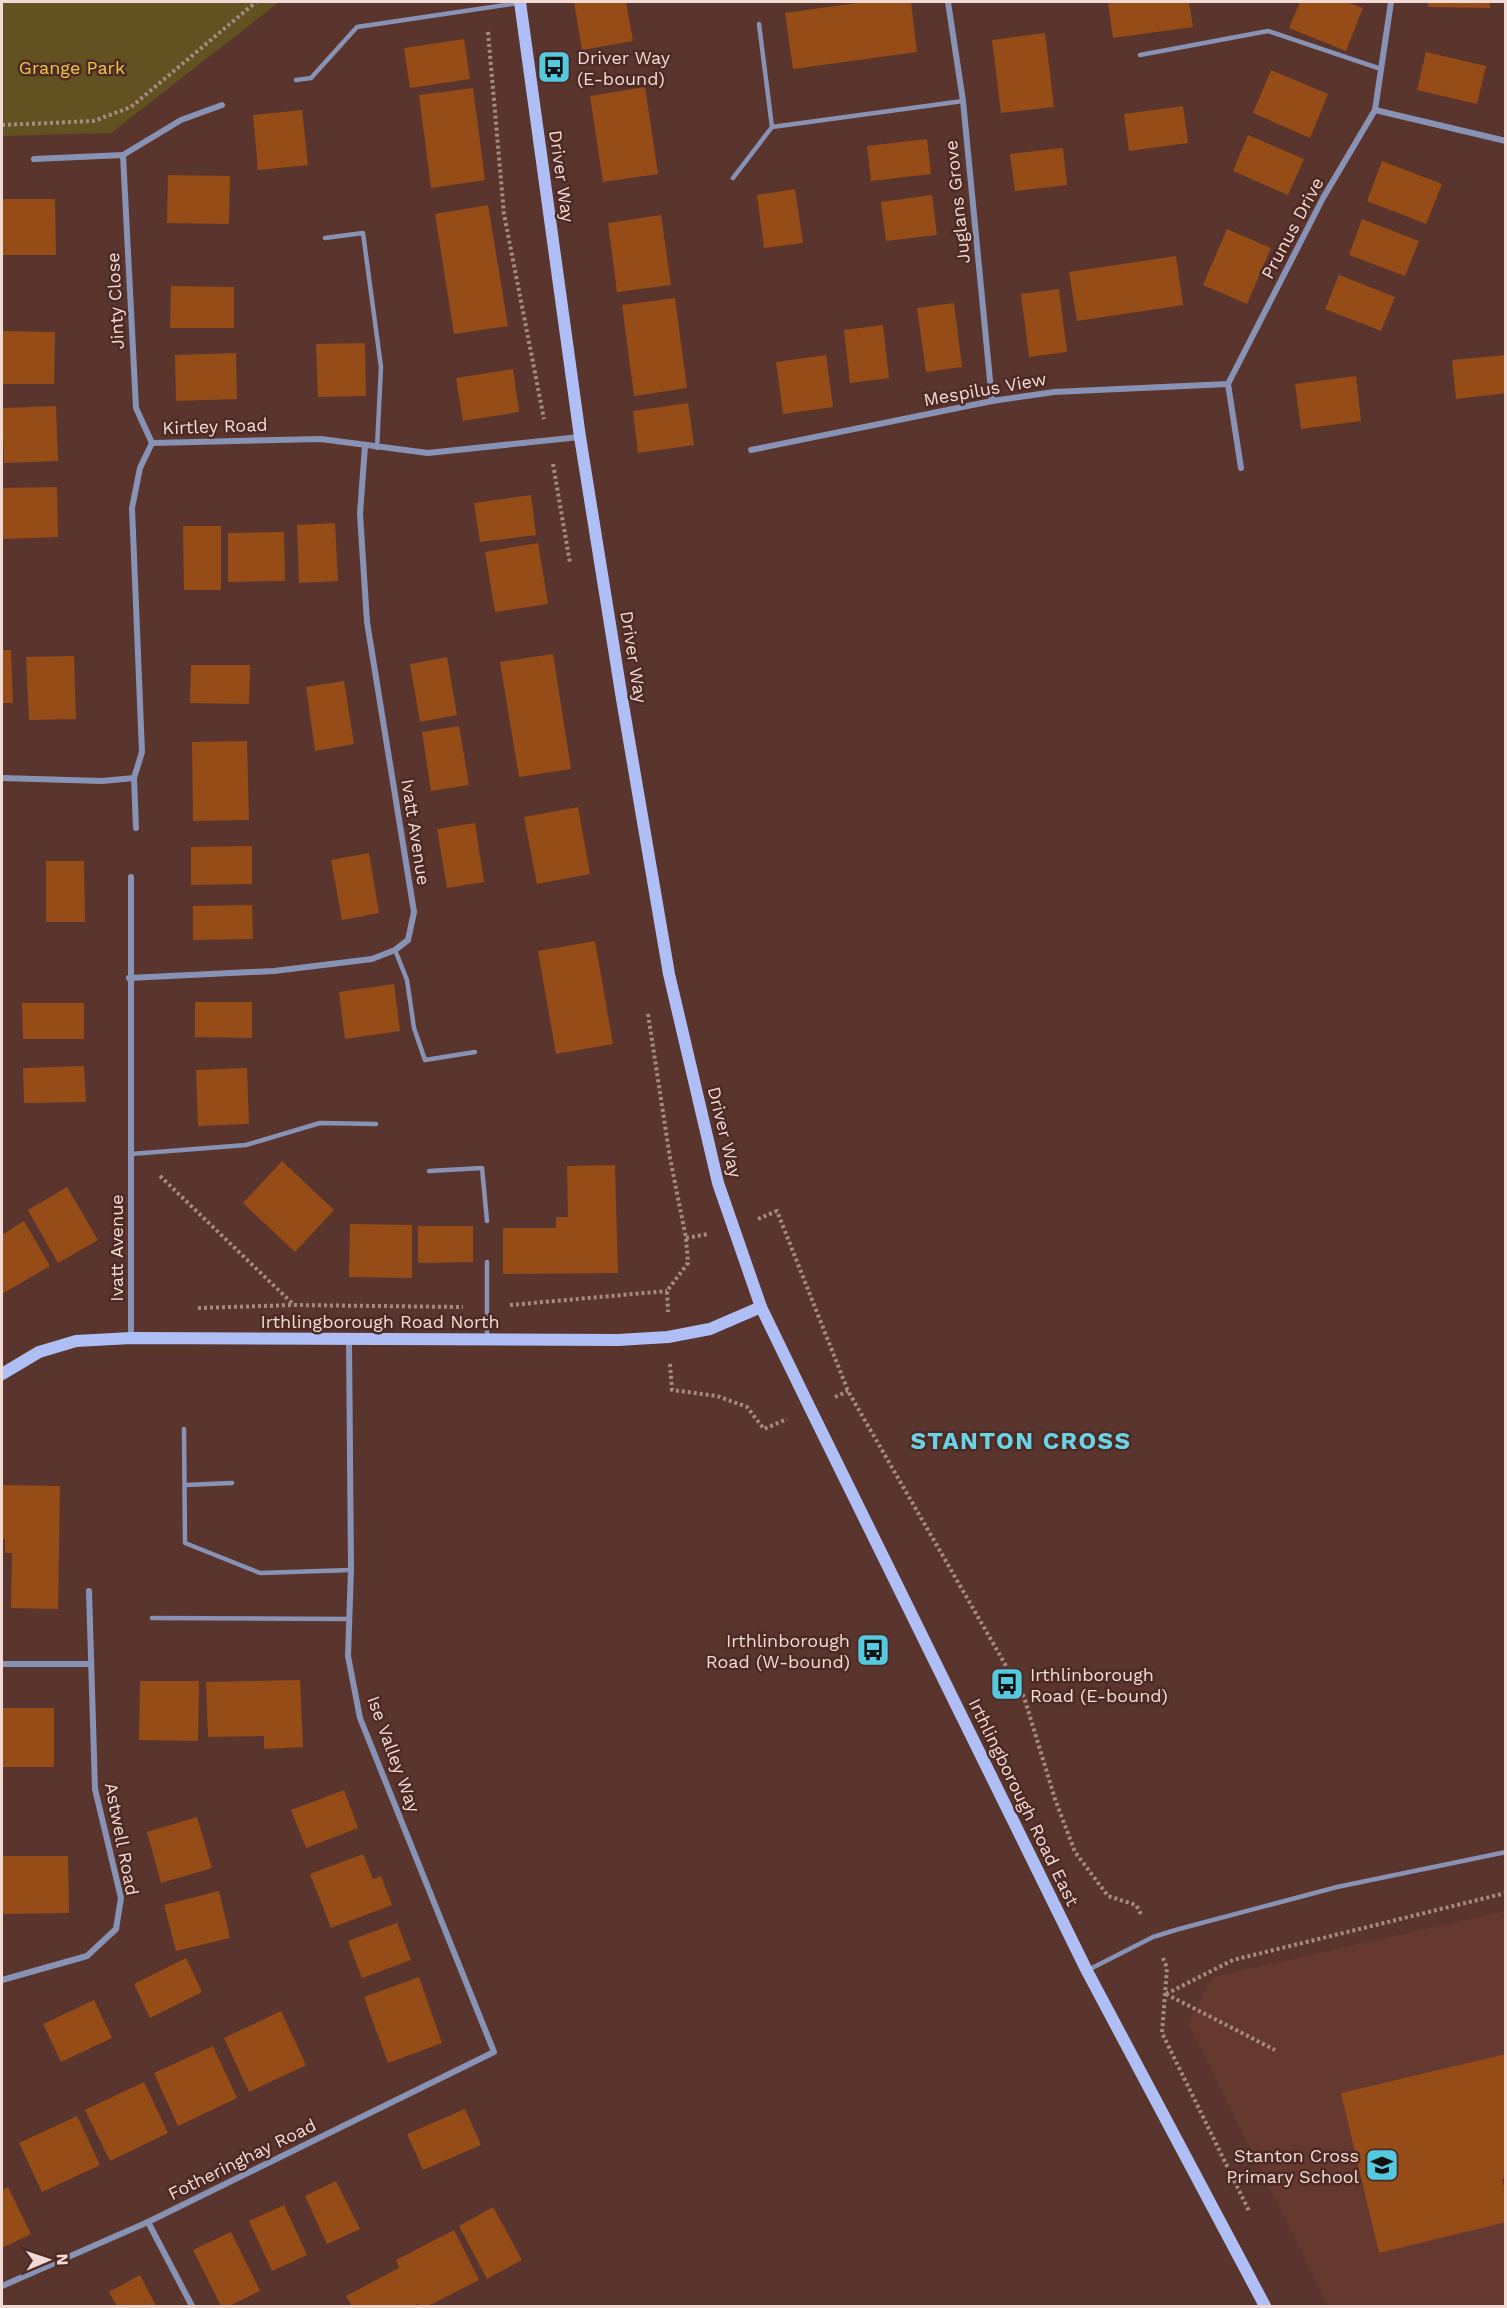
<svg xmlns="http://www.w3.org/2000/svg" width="1507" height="2308" viewBox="0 0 1507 2308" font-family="'Work Sans',sans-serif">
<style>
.built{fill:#653930}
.green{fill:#625221}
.building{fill:#954c17}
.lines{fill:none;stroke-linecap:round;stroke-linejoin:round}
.path{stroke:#a78983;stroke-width:4;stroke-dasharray:3 3;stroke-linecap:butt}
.service{stroke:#8792b4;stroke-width:4.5}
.minor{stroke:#8792b4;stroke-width:6}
.secondary{stroke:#afbff5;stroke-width:12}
.labels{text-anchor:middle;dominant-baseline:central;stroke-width:5;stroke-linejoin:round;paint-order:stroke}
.poi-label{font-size:18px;fill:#f2dad5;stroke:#4e2a24;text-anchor:start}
.park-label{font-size:18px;fill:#eec749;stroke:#4e2a24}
.street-label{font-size:18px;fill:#f2dad5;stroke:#4e2a24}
.district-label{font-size:24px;font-weight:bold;letter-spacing:1.5px;fill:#6bd3e6;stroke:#4e2a24}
</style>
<rect width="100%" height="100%" fill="#59352e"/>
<polygon class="built" points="1505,1911 1505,2306 1328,2306 1188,2023 1212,1977"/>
<polygon class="green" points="2,2 279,2 111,133 2,136"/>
<g class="building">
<polygon points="574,2 626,2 633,41 582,50"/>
<polygon points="864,2 911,2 917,52 793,69 785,13"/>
<polygon points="1108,2 1189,2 1193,27 1113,38"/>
<polygon points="1300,2 1347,2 1363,8 1346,51 1289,28"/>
<polygon points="1428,2 1490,2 1490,8 1428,7"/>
<polygon points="1045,33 1054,107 1001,113 992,40"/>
<polygon points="464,39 470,79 410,88 404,48"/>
<polygon points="1426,52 1486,66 1477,104 1417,90"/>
<polygon points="1271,70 1328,94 1310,138 1253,113"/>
<polygon points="645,87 658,174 603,182 590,96"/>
<polygon points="473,88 485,180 431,188 419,95"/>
<polygon points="1183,106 1188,143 1129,151 1124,114"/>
<polygon points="302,110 308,165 258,170 253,115"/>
<polygon points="1248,135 1304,159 1288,195 1233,171"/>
<polygon points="927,139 931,174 871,181 867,146"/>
<polygon points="1063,148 1067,185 1015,191 1010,154"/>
<polygon points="1382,161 1442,184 1426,224 1367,201"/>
<polygon points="168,175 230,176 229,224 167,223"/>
<polygon points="795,189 803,243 764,248 757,195"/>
<polygon points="932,195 937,235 886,241 881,202"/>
<polygon points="2,199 55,199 56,255 2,255"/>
<polygon points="488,205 508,326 454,334 435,214"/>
<polygon points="661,215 671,285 617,292 608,223"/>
<polygon points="1362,219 1419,241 1405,276 1349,255"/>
<polygon points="1227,229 1271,248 1247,304 1203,285"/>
<polygon points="1176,256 1183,305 1077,321 1069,272"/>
<polygon points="1339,275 1395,297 1381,331 1325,309"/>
<polygon points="171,286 234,287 234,328 170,328"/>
<polygon points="1059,289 1067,352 1029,357 1021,294"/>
<polygon points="675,298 687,388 634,396 622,305"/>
<polygon points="954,303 962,367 926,372 917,308"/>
<polygon points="883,325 889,378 850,383 844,330"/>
<polygon points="2,331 55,332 54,384 2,384"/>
<polygon points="365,343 366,396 318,397 316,344"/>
<polygon points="236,353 237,399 176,401 175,355"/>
<polygon points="826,355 833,407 783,414 776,362"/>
<polygon points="1506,355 1506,393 1456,399 1452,360"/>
<polygon points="513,369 519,412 463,421 456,378"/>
<polygon points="1356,376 1361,421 1301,429 1295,384"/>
<polygon points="688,403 694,445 638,453 633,411"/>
<polygon points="56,406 58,461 4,463 2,408"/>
<polygon points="57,487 58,537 2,539 2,488"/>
<polygon points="531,495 536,535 480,542 474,503"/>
<polygon points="335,523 338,581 299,583 297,525"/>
<polygon points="183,526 221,526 221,590 184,590"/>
<polygon points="284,532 285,581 228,582 228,533"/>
<polygon points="538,543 548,604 495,612 485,552"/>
<polygon points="2,650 11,650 13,703 2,703"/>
<polygon points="553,654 571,769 519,777 500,662"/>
<polygon points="74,656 76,719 29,720 26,657"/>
<polygon points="447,657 457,715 420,722 410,664"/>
<polygon points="191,665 250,665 249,704 190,703"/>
<polygon points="344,681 354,744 315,751 306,687"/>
<polygon points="459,726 469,785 431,791 422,732"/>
<polygon points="247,741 249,820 193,821 192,742"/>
<polygon points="578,807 590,874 537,884 524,817"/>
<polygon points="475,823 484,882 447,888 437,829"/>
<polygon points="252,846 252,884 191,885 191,847"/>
<polygon points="369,853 379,913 342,920 331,860"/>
<polygon points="46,861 84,861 85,922 46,922"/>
<polygon points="252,905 253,939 193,940 193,906"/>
<polygon points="595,941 613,1044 556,1054 538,951"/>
<polygon points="394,984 400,1031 345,1039 339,992"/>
<polygon points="195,1002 252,1002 252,1038 195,1037"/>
<polygon points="22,1003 84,1003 84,1039 23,1039"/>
<polygon points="84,1066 86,1102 24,1103 23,1068"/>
<polygon points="247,1068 249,1124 198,1126 196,1070"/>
<polygon points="282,1161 334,1210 295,1252 243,1203"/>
<polygon points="615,1165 618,1273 503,1274 503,1228 556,1228 556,1217 568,1217 567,1166"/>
<polygon points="67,1187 98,1240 58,1263 28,1210"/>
<polygon points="24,1221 50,1266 2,1294 2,1235"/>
<polygon points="350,1224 412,1225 412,1278 349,1277"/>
<polygon points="418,1226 473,1226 473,1262 418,1263"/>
<polygon points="2,1485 60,1486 58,1609 11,1608 12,1553 5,1553 5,1539 2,1539"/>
<polygon points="300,1680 303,1747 264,1749 264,1736 208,1737 206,1682"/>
<polygon points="140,1681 199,1681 198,1741 139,1740"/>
<rect x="2" y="1708" width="52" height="59"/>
<polygon points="344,1790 358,1828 306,1848 291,1810"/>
<polygon points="197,1817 212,1868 161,1883 147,1832"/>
<polygon points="363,1854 373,1879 381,1876 392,1905 331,1928 310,1874"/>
<polygon points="2,1856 68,1856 69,1913 2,1914"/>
<polygon points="219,1891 230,1938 176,1951 164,1905"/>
<polygon points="397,1923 411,1960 362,1978 348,1941"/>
<polygon points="186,1958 202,1992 150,2018 134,1984"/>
<polygon points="419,1977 442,2043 388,2063 364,1997"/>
<polygon points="94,2000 112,2038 61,2062 43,2024"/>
<polygon points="281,2011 306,2065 249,2092 224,2038"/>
<polygon points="213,2046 237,2098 178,2126 154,2073"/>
<polygon points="1506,2054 1506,2178 1502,2179 1506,2194 1506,2222 1379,2253 1341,2093"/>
<polygon points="144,2082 168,2133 110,2161 85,2110"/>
<polygon points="465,2109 481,2145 423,2170 407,2134"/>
<polygon points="77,2116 100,2165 42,2192 19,2143"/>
<polygon points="336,2181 360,2229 327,2244 305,2196"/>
<polygon points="8,2187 31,2234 2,2248 2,2190"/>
<polygon points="284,2205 307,2255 272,2271 249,2221"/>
<polygon points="493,2207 522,2260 487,2279 459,2226"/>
<polygon points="454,2230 479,2280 428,2306 419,2306 418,2304 413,2306 352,2306 346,2296 399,2268 396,2260"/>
<polygon points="231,2232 260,2291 229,2306 221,2306 193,2250"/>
<polygon points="140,2275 156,2306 117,2306 109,2292"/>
</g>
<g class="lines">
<g class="path">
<polyline points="488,32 504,214 544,419"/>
<polyline points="2,125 94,121 131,107 256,2"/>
<polyline points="553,464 570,563"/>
<polyline points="648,1014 670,1158 686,1238 688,1263 667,1291 668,1312"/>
<polyline points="160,1176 293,1304"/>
<polyline points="758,1219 777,1211 848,1391 1024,1697 1055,1799 1075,1852 1108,1896 1136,1905 1142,1916"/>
<polyline points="686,1238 708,1234"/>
<polyline points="510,1305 667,1291"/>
<polyline points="198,1308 293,1305 463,1307"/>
<polyline points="670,1364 672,1390 717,1396 747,1407 764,1429 787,1419"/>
<polyline points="835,1397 848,1391"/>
<polyline points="1163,1958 1167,1968 1162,2033 1249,2211"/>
<polyline points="1166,1994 1233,1960 1506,1893"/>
<polyline points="1166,1994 1275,2050"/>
</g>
<g class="service">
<polyline points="1140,55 1268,31 1381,69"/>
<polyline points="296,80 311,78 357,27 518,3"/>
<polyline points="772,127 963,101"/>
<polyline points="733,178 772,127 759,24"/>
<polyline points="325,238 363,233 381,367 377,448"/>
<polyline points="395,950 407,980 414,1028 425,1060 475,1052"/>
<polyline points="131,1154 246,1145 320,1123 376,1124"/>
<polyline points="429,1171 482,1168 487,1221"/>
<polyline points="487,1337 487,1262"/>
<polyline points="184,1429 185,1543 260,1573 351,1570"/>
<polyline points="185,1485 232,1483"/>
<polyline points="152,1618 349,1619"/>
<polyline points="1088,1970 1153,1937 1179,1929 1337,1887 1506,1852"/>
</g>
<g class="minor">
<polyline points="948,2 963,101 992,401"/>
<polyline points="1375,110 1506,141"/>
<polyline points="123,155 136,408 152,443"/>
<polyline points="34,159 123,155 181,120 222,105"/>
<polyline points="152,443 321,439 428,453 580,437"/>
<polyline points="751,450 992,401 1054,392 1228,384"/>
<polyline points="1241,468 1228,384 1323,198 1375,110 1391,2"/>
<polyline points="2,778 102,781 134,778"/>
<polyline points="136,828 134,778 142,752 132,508 140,468 152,443"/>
<polyline points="129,978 274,971 372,959 395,950 408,940 414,912 367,622 360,514 365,446"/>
<polyline points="131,1337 131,877"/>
<polyline points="2,1664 89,1664"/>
<polyline points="2,1980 87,1956 116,1929 121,1898 95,1789 89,1591"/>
<polyline points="148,2222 192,2306"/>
<polyline points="2,2286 148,2222 494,2052 360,1718 348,1656 351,1570 349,1341"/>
</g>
<g class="secondary">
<polyline points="520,2 580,437 622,699 669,974 718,1183 761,1307 810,1408 1087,1971 1265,2306"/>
<polyline points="2,1374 39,1352 76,1341 131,1338 618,1340 668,1337 710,1329 761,1307"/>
</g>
</g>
<defs>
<g id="bus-square" transform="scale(1.725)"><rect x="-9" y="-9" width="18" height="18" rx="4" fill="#55cadf" stroke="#4e2a24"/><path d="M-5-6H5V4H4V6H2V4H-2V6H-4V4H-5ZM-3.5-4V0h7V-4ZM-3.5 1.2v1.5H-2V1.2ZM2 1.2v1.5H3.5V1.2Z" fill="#111"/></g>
<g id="school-square" transform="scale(1.725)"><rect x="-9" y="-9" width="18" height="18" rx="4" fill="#55cadf" stroke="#4e2a24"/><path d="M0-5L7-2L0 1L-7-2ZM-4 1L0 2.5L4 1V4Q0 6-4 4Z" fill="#111"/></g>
</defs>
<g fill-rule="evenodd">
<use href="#bus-square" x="554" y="67"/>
<use href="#bus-square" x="873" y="1650"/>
<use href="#bus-square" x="1007" y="1684"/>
<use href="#school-square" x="1382" y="2165"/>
</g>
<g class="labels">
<g class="poi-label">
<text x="577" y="57">Driver Way<tspan x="577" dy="21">(E-bound)</tspan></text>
<text x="850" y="1640" text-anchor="end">Irthlinborough<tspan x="850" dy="21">Road (W-bound)</tspan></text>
<text x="1030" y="1674">Irthlinborough<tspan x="1030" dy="21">Road (E-bound)</tspan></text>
<text x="1359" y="2155" text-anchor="end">Stanton Cross<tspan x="1359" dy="21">Primary School</tspan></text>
</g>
<g class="park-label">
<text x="72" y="67">Grange Park</text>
</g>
<g class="street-label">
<text transform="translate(562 176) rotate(82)">Driver Way</text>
<text transform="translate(957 202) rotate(-96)">Juglans Grove</text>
<text transform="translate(1292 228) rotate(-62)">Prunus Drive</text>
<text transform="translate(115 301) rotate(-93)">Jinty Close</text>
<text transform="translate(985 389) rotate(-10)">Mespilus View</text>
<text transform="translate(215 426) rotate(-2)">Kirtley Road</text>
<text transform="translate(634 657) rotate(81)">Driver Way</text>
<text transform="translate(416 832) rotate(81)">Ivatt Avenue</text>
<text transform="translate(725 1132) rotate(76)">Driver Way</text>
<text transform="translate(116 1248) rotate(-90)">Ivatt Avenue</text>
<text x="380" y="1321">Irthlingborough Road North</text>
<text transform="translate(394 1754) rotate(70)">Ise Valley Way</text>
<text transform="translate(1024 1802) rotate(64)">Irthlingborough Road East</text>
<text transform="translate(122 1839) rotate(79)">Astwell Road</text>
<text transform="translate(242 2159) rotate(-26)">Fotheringhay Road</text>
</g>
<g class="district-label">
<text x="1021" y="1441">STANTON CROSS</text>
</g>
</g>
<rect width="1507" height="2308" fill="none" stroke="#f2dad5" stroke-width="6"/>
<g transform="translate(48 2260) rotate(88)" stroke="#4e2a24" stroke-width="4.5" paint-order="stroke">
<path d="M0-4.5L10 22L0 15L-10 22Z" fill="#f2dad5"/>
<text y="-9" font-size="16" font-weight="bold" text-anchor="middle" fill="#f2dad5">N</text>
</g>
</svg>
